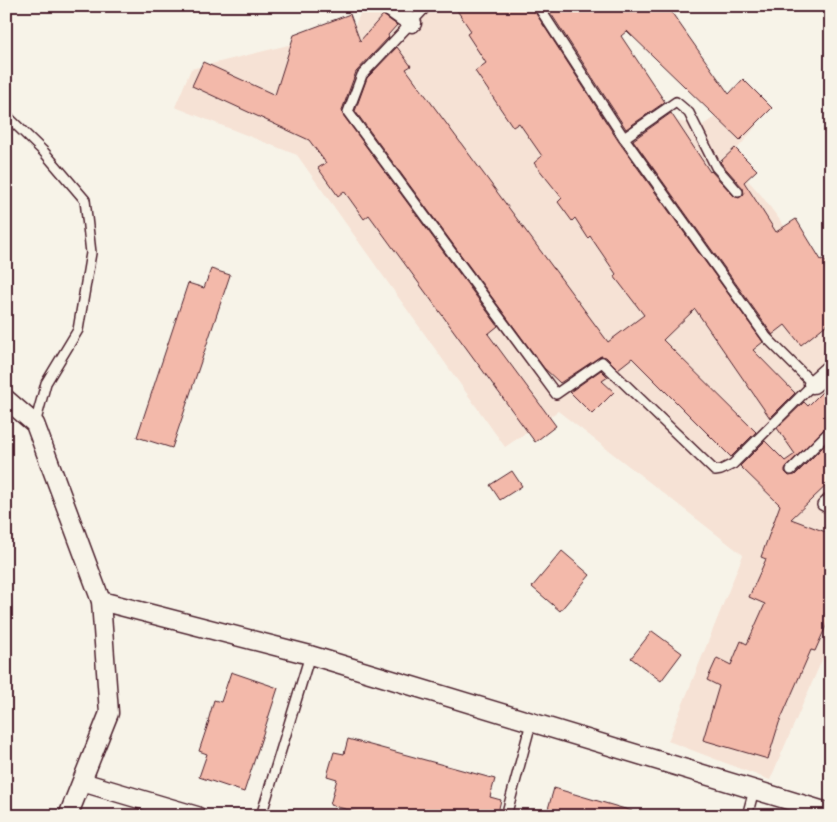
<svg xmlns="http://www.w3.org/2000/svg" width="837" height="822" viewBox="0 0 837 822" font-family="Pangolin,sans-serif">
<style>
.built{fill:#f6e2d5}
.building{fill:#f3b9aa;stroke:#4a1f2b}
.lines{fill:none;stroke-linecap:round;stroke-linejoin:round}
.lane-casing{stroke:#4a1f2b;stroke-width:12}
.street-casing{stroke:#4a1f2b;stroke-width:21}
.lane{stroke:#f7f3e8;stroke-width:9}
.street{stroke:#f7f3e8;stroke-width:18}
</style>
<rect width="100%" height="100%" fill="#f7f3e8"/>
<filter id="ink" filterUnits="userSpaceOnUse"><feTurbulence type="fractalNoise" baseFrequency=".02" numOctaves="2"/><feDisplacementMap in="SourceGraphic" scale="10" xChannelSelector="R" yChannelSelector="G"/><feConvolveMatrix kernelMatrix="1 2 1 2 8 2 1 2 1" color-interpolation-filters="sRGB"/></filter>
<g filter="url(#ink)">
<polygon class="built" points="364,6 577,6 653,116 701,126 734,105 757,125 729,159 761,195 831,288 831,639 770,780 668,741 743,555 558,411 505,447 297,155 175,107 191,69 353,29"/>
<g class="building">
<polygon points="454,6 532,6 533,9 619,142 763,342 753,350 795,393 770,418 695,309 663,340 756,432 731,457 632,358 618,369 606,357 601,356 560,383 544,368 355,111 367,78 397,47 411,66 406,69 608,342 644,315 614,276 616,274 590,236 588,238 575,218 572,221 558,202 562,198 534,163 542,156 519,123 513,127 475,71 486,63 467,34 471,31"/>
<polygon points="546,6 667,6 729,94 743,79 772,108 740,140 627,31 621,36 665,102 626,129"/>
<polygon points="350,14 360,41 383,15 397,25 388,35 389,37 356,72 342,110 343,115 498,326 488,334 556,426 535,442 369,215 364,219 344,191 338,196 318,168 326,163 309,140 192,86 203,62 275,95 294,35"/>
<polygon points="671,113 710,172 711,171 734,196 739,198 744,194 743,188 720,162 735,148 757,170 744,182 776,232 796,219 821,260 823,259 831,268 831,321 801,345 785,325 772,335 772,334 633,140"/>
<polygon points="211,269 230,275 172,448 137,437 188,283 204,288"/>
<polygon points="601,370 608,377 602,381 614,392 592,414 570,392"/>
<polygon points="831,383 831,424 827,426 787,466 785,469 785,472 789,476 795,475 831,439 831,481 791,519 831,534 831,615 815,651 811,650 779,723 768,759 703,740 719,686 707,680 717,658 731,665 741,641 747,644 765,604 749,597 766,559 761,557 780,505 740,466 765,441 785,461 795,454 777,428 804,402 808,406"/>
<polygon points="512,471 522,486 500,500 490,485"/>
<polygon points="562,551 590,575 560,611 532,587"/>
<polygon points="652,631 682,653 661,681 631,658"/>
<polygon points="231,672 278,688 244,792 199,777 207,754 199,751 209,721 208,721 214,700 221,702"/>
<polygon points="348,739 495,779 490,797 501,800 497,816 371,816 330,805 337,779 327,776 334,752 344,754"/>
<polygon points="554,788 632,811 631,816 546,816"/>
</g>
<g class="lines">
<g class="lane-casing">
<g id="lane">
<polyline points="427,6 362,75 348,112 556,394 602,362 715,471 721,470 733,464 813,384 767,338 624,138 676,102 689,113 716,167 738,192"/>
<polyline points="538,6 624,138"/>
<polyline points="6,115 44,152 85,200 91,253 78,330 46,383 35,424"/>
<polyline points="791,470 831,430"/>
<polyline points="831,496 822,505 831,510"/>
<polyline points="261,816 310,655"/>
<polyline points="506,816 531,723"/>
<polyline points="747,816 754,790"/>
</g>
</g>
<g class="street-casing">
<g id="street">
<polyline points="388,6 412,23"/>
<polyline points="813,384 831,368"/>
<polyline points="6,399 35,424 101,601 109,713 68,816"/>
<polyline points="101,601 310,655 831,813"/>
<polyline points="82,782 197,816"/>
</g>
</g>
<use href="#lane" class="lane"/>
<use href="#street" class="street"/>
</g>
</g>
<rect width="837" height="822" fill="none" stroke="#f7f3e8" stroke-width="25"/>
<rect x="12" y="12" width="812" height="797" fill="none" stroke="#4a1f2b" stroke-width="2" filter="url(#ink)"/>
</svg>
